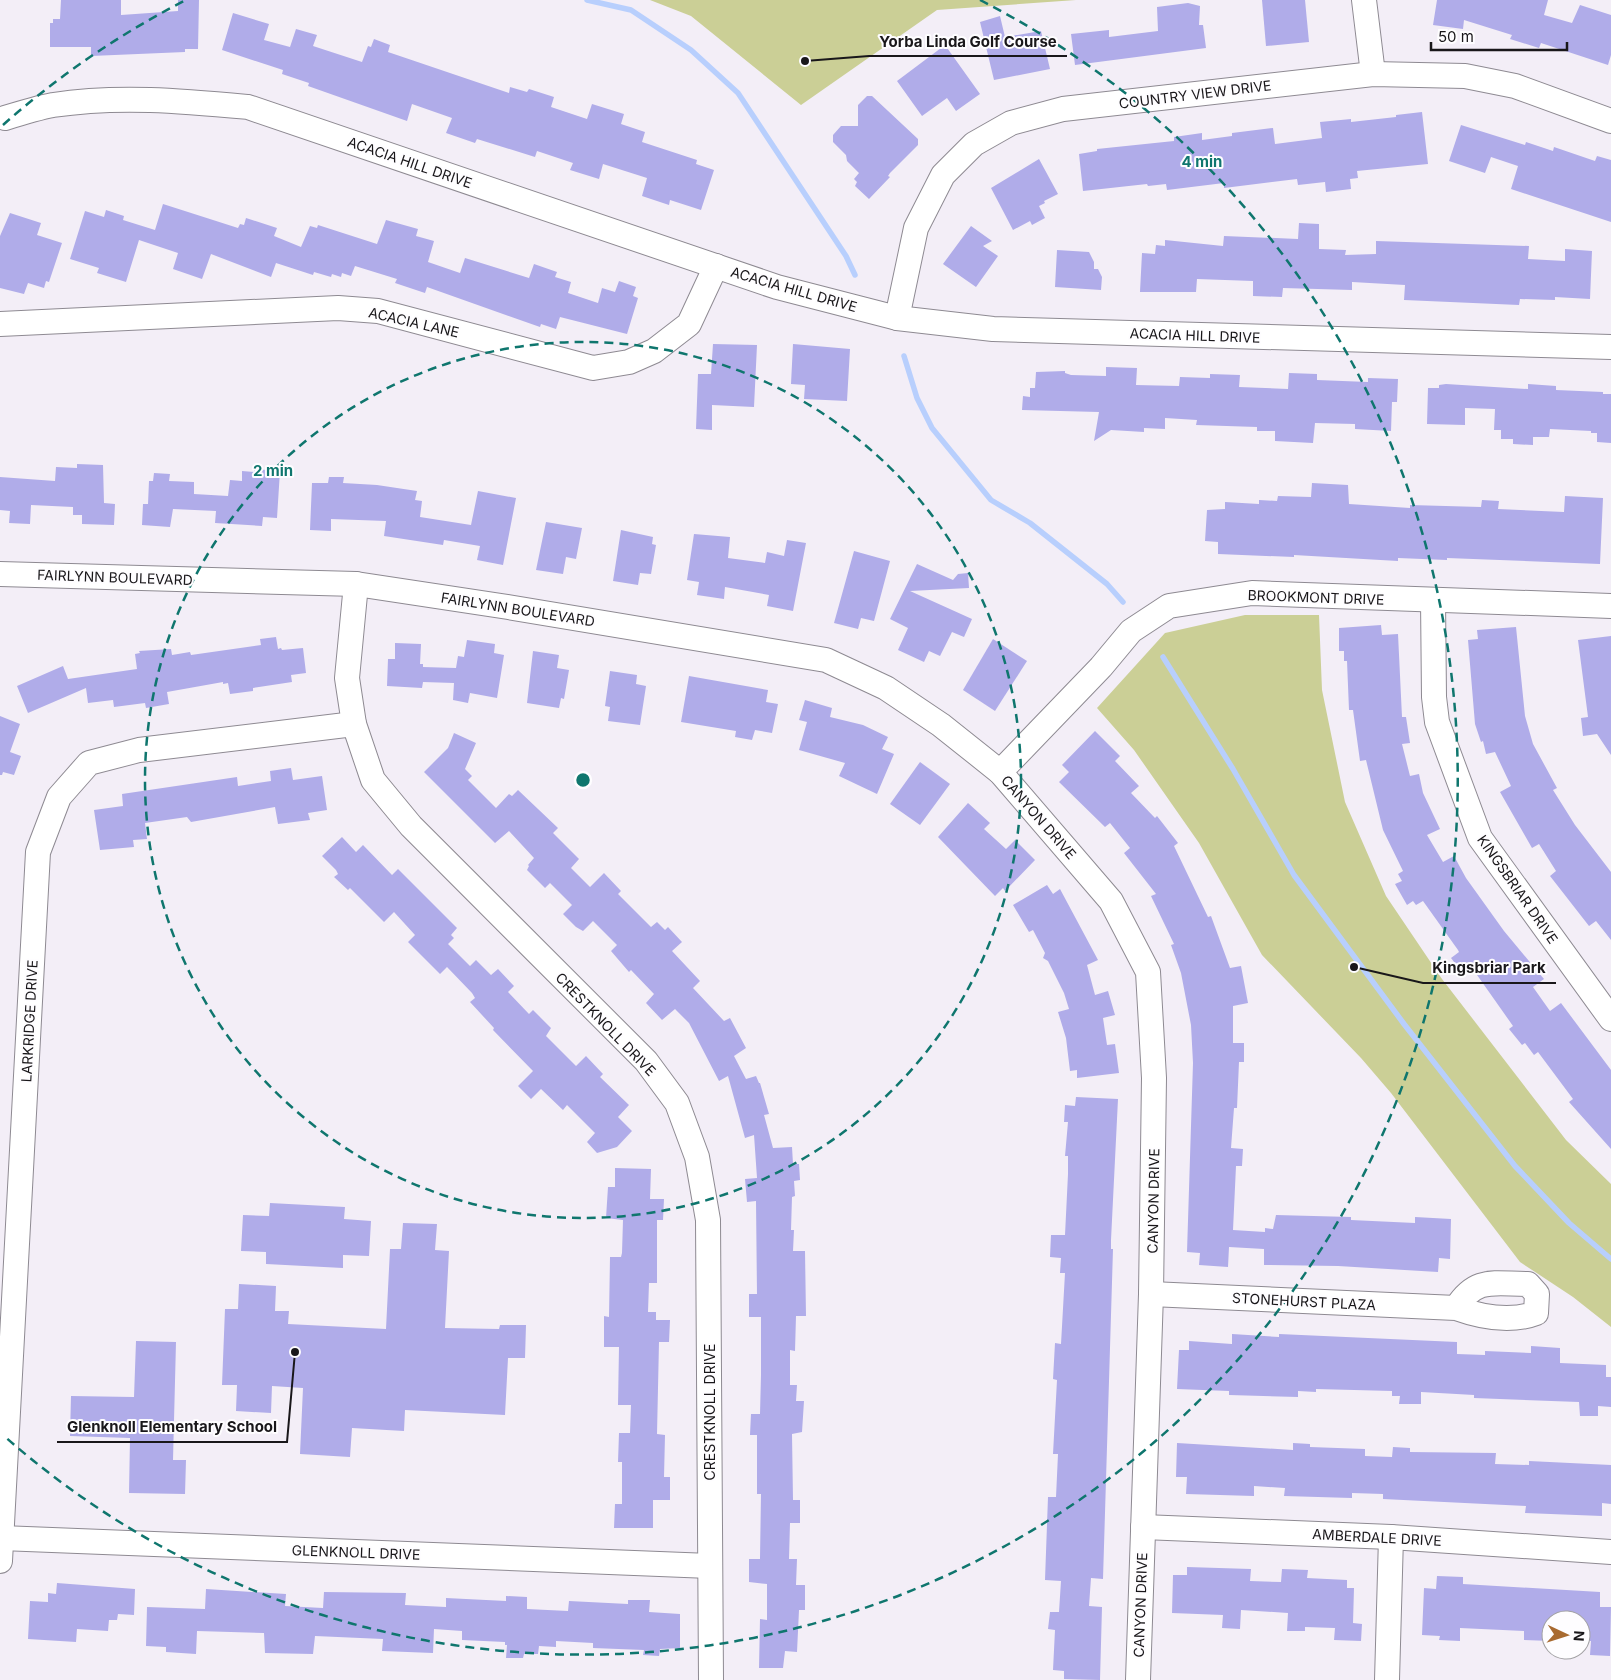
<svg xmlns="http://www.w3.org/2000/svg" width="1611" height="1680" viewBox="0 0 1611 1680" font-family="Inter,sans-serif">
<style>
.green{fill:#cbcf96}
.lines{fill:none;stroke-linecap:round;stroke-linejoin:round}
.stream{stroke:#b8cffd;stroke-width:5.5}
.building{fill:#b0ace9}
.minor-casing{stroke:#8e8a92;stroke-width:26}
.minor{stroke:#fff;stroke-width:24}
.ring{fill:none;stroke:#0f766e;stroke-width:2.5;stroke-dasharray:9 6}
.labels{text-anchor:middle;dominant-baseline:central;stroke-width:4;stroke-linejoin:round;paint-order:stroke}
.street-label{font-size:14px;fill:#19171a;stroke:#fefdff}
.centre{fill:#0f766e;stroke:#fefdff;stroke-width:2.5}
.ring-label{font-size:15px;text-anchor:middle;font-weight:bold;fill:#0f766e;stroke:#fefdff;stroke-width:4;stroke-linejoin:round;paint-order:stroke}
.leader{fill:none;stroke:#19171a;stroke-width:2}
.callout-dot{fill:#19171a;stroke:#fefdff;stroke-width:2}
.callout-label{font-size:15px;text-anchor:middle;font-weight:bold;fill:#19171a;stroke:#fefdff;stroke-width:4;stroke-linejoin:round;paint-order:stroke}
</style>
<rect width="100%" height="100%" fill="#f3eef7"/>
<g class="green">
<polygon points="650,0 1076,0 937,10 801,105 691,16"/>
<polygon points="1245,615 1319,615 1322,690 1345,802 1386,896 1442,979 1566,1140 1611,1184 1611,1327 1573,1297 1520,1262 1391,1093 1361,1058 1262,955 1199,843 1134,750 1097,708 1165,633"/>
</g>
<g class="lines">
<g class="stream">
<polyline points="587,0 631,10 691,50 738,93 846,256 855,275"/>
<polyline points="904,356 917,398 932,428 991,500 1030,523 1107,584 1123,602"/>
<polyline points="1163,657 1233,769 1294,875 1404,1024 1515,1166 1569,1223 1611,1259"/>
</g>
</g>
<g class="building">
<polygon points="61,0 121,0 121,15 178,11 178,0 199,0 198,49 185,49 185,52 91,56 91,47 50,47 50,23 53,23 53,19 60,19"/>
<polygon points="1262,0 1305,0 1309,42 1266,46"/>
<polygon points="1437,0 1548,0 1544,15 1572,23 1580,5 1611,15 1611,55 1608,65 1541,43 1539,48 1510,39 1512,35 1464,20 1463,29 1433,25"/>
<polygon points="1188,3 1200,6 1199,25 1203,25 1206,48 1075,65 1071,34 1109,30 1109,37 1158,31 1157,7"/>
<polygon points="233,13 269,24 264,40 290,47 296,29 317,35 313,46 362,62 368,46 371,47 374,39 390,45 388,52 509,93 510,87 527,92 529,89 554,97 551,107 587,119 592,104 624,114 621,124 645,132 642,142 697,160 696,164 714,170 701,210 670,200 669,205 642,196 647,178 603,164 599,179 570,170 573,163 537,151 535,157 477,139 475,143 446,133 452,118 412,104 407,121 308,86 309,83 282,74 283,70 222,50"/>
<polygon points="1000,16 1005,37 1041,31 1050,69 994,80 980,22"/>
<polygon points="945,45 980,94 956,111 947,98 922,116 897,81"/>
<polygon points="867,96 872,96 918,139 918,145 890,173 888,176 890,177 869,199 855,186 857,182 854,179 859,173 847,161 846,155 833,142 833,135 841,126 858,126 858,105"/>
<polygon points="1422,112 1428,164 1357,171 1358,178 1350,179 1351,189 1326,192 1325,182 1298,185 1297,179 1224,188 1224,183 1167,190 1166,184 1148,186 1147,184 1083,191 1079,154 1097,151 1097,149 1174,141 1174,137 1202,133 1202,140 1232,136 1232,133 1273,128 1275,144 1322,138 1320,122 1351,119 1351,122 1396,117 1396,115"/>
<polygon points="1461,125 1525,145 1526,142 1553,151 1554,147 1595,161 1597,156 1611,160 1611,222 1511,189 1518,166 1491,157 1485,173 1449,161"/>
<polygon points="1039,159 1058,194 1044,201 1045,203 1039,206 1045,218 1032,225 1030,221 1013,230 991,188"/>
<polygon points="163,204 238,228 240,224 244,225 246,218 277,228 274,236 301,247 310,226 317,228 318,225 377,244 386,220 418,229 416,236 434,241 428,262 460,273 465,258 529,278 534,264 557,272 555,277 571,282 568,293 598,303 602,288 615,292 619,281 636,287 633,296 638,298 627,334 560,317 556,329 541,324 540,327 427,287 425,293 395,283 397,279 355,266 351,276 342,273 341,277 332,274 331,277 314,272 313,275 276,263 271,277 211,254 202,279 173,269 178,253 139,240 126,282 97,273 99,268 70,259 85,211 104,217 106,210 124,216 123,220 155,230"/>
<polygon points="10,213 41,223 37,235 62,243 49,282 46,281 44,288 28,283 24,294 0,288 0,236"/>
<polygon points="1299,223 1319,224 1319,249 1346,250 1345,255 1376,254 1376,241 1529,246 1528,259 1565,261 1565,249 1592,251 1590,299 1555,297 1555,300 1520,299 1519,305 1404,300 1405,285 1352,282 1352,290 1283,288 1282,297 1253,296 1253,281 1197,279 1196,292 1140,292 1142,253 1155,254 1156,245 1165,246 1165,240 1223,246 1224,236 1298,239"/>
<polygon points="971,226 992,241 983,246 998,256 976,287 943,264"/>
<polygon points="1057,250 1089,252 1094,262 1094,269 1098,269 1102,277 1101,290 1055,287"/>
<polygon points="713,344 757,345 754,407 712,405 712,430 696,429 698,374 711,374"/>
<polygon points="793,344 850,349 847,401 804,399 805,385 791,384"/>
<polygon points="1106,367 1137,368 1136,385 1179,386 1180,377 1210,378 1210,374 1240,375 1239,387 1288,389 1289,373 1317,374 1317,380 1368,382 1368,378 1398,379 1397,402 1392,402 1391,431 1355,429 1355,424 1315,423 1313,443 1275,441 1275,431 1257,431 1257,427 1196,425 1197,420 1165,418 1165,429 1144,428 1144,432 1111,430 1094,441 1099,412 1022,410 1023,396 1030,397 1030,388 1035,388 1036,372 1065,371 1065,373 1071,375 1106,376"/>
<polygon points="1446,384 1528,389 1528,384 1556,386 1556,390 1603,392 1603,394 1611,394 1611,443 1597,442 1597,433 1591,433 1591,431 1550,429 1549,437 1533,437 1533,445 1513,444 1513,439 1501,439 1501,430 1494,430 1495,409 1465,408 1465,425 1427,424 1428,388 1439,388 1439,385"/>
<polygon points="77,464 103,465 104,503 115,504 114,525 82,524 82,515 73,515 73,507 31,505 30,524 9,523 10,511 0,510 0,477 55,481 56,467 77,468"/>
<polygon points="254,469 280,471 277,518 263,517 262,526 215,523 216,511 173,509 170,527 142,525 143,504 148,504 149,481 153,481 154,473 170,474 169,481 194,482 194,494 228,496 230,480 242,481 242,471 254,472"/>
<polygon points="329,477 344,477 343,483 377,485 417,491 415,500 422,501 420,517 471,525 478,491 516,498 503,565 477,560 480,546 444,540 443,545 384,536 386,521 331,519 331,531 310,530 312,483 328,483"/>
<polygon points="1312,483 1348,485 1349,504 1410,508 1410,505 1481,507 1482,500 1499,501 1498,509 1564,512 1565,496 1603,498 1600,564 1447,558 1447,560 1398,558 1398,561 1294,555 1294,557 1218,554 1218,542 1205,541 1207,510 1225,509 1225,502 1259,504 1259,500 1277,501 1278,496 1311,497"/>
<polygon points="546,522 582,528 576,559 566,557 563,574 536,570"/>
<polygon points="621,530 653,537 652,544 656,545 651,574 640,573 638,585 613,581"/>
<polygon points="694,534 730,537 728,558 765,563 767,552 784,556 787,540 806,543 793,611 767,606 769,595 725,587 724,599 697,595 699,582 687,580"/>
<polygon points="854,551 890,561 874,621 861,618 858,629 834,623"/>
<polygon points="917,564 953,580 958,574 968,573 969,588 910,591 972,619 964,637 952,632 940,656 929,651 924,662 898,650 908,628 890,619"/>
<polygon points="1381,625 1382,635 1398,634 1402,717 1406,717 1410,743 1402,744 1410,776 1419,774 1423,793 1440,829 1427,835 1443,862 1454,856 1466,878 1504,931 1544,979 1533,987 1550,1011 1561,1003 1611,1070 1611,1149 1569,1102 1573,1099 1538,1052 1534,1055 1525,1043 1522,1045 1509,1029 1513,1026 1470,965 1461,971 1451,958 1459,952 1458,950 1423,901 1416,905 1413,901 1407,905 1395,884 1402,881 1398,874 1403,871 1383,830 1366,760 1360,761 1353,710 1349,710 1347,661 1344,661 1344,651 1339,651 1339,628"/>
<polygon points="1516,627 1525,716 1533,744 1557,788 1553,790 1575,825 1611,872 1611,940 1596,921 1589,926 1550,876 1556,871 1539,844 1532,848 1500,792 1511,786 1495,752 1486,754 1483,741 1481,742 1475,724 1468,640 1478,639 1477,630"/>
<polygon points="1611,636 1611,755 1597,734 1583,736 1581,718 1588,717 1578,640"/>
<polygon points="276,637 278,649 281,648 282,650 303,648 306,673 291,675 292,682 253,688 253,691 230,694 228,683 223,684 223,682 167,692 169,704 146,708 145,703 114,707 113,700 88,703 86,688 28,713 17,686 63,666 68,679 137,669 135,654 140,653 139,651 171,649 172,655 190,652 191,655 261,645 260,639"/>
<polygon points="993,639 1027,661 995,711 963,690"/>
<polygon points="467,640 495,644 494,653 504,655 497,698 470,693 468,703 453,700 454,683 423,682 422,688 387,686 388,659 395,659 395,643 421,644 420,664 423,664 423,667 456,668 458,656 464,657"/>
<polygon points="533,651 559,655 557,668 569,670 564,699 561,698 559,708 527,703"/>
<polygon points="610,671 637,675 636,684 646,686 640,725 608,721 610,707 605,706"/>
<polygon points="689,676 768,690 766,702 778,704 772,733 755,730 752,740 735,737 736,731 681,722"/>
<polygon points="805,700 832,708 830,717 863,725 888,737 882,749 894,754 877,794 839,776 845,763 799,750 807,722 799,720"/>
<polygon points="0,716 20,724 10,752 21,756 14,775 3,772 2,775 0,775"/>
<polygon points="1095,731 1120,756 1115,761 1139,786 1131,793 1155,818 1157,816 1178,843 1174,846 1208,917 1211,916 1230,968 1241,966 1248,1003 1233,1006 1233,1043 1244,1043 1244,1062 1239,1062 1237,1108 1234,1108 1231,1148 1243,1149 1242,1166 1236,1166 1233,1230 1265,1232 1265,1228 1273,1229 1276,1215 1351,1217 1351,1220 1415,1223 1415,1217 1451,1219 1450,1259 1439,1258 1438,1272 1338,1266 1264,1265 1264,1249 1229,1247 1228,1267 1199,1265 1200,1253 1187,1252 1193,1063 1191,1025 1181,973 1171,945 1174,944 1151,896 1156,894 1124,853 1130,848 1110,823 1105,827 1059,782 1069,772 1062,765"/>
<polygon points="454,733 476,743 465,769 472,776 468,780 496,808 509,794 512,796 518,790 558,828 553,833 579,859 571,868 590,887 604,873 621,891 618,894 651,927 657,922 665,930 668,927 682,942 672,951 700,981 693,988 724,1021 730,1018 746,1048 734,1056 746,1079 756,1076 759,1083 760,1083 769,1114 764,1115 773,1148 792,1147 793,1164 799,1164 800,1180 794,1181 795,1196 792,1197 791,1230 794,1230 793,1251 805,1251 806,1316 796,1316 795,1351 790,1350 790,1385 797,1385 796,1401 804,1401 802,1432 792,1434 793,1500 800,1500 800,1523 790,1523 789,1559 797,1559 796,1585 805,1585 805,1610 799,1610 797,1652 785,1651 783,1668 759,1668 760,1619 767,1620 767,1584 749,1582 749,1559 760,1559 761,1494 757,1494 757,1435 750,1435 751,1414 760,1414 761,1375 761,1317 749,1317 749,1294 757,1294 756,1201 747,1202 745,1179 757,1178 754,1135 745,1138 728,1076 719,1081 689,1023 675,1009 662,1020 646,1003 654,994 631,970 629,972 611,951 617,945 593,921 583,931 576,927 563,914 572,905 550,883 545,888 527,870 529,866 528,865 534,858 509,831 495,843 424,772 448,748"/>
<polygon points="920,762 950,784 920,825 890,804"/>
<polygon points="291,768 293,780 322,776 327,810 308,813 310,820 278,824 275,807 191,822 187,817 145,823 147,839 133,840 134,847 100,850 94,810 123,806 122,794 237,777 238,786 271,781 270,771"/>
<polygon points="968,803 990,823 984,829 1006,849 1015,840 1035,860 1005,891 1003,888 995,896 938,837"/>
<polygon points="342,837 356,852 363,845 392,875 398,869 457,928 451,935 454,938 448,944 470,966 476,960 491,975 498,969 514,986 508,992 529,1014 533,1010 551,1028 546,1036 576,1066 586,1056 603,1074 600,1077 629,1105 618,1117 632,1131 617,1147 597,1153 587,1142 595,1133 567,1105 563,1110 541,1089 531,1099 518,1086 533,1071 493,1030 494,1028 470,1002 475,998 472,993 447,967 440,974 408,942 415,935 394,912 384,922 350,888 348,890 334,877 338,874 336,870 322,856"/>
<polygon points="1047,885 1053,894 1060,889 1098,960 1087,965 1095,995 1108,991 1115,1015 1103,1018 1107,1045 1115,1044 1119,1073 1077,1078 1077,1070 1070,1071 1066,1038 1058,1012 1069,1009 1064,993 1048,961 1043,958 1045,953 1033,930 1029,932 1013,905"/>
<polygon points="1076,1097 1118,1099 1111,1240 1111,1249 1113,1249 1103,1579 1091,1578 1089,1606 1102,1607 1100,1680 1064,1679 1064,1671 1053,1670 1055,1630 1048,1629 1050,1612 1059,1612 1061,1581 1045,1580 1048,1497 1056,1497 1058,1454 1053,1454 1057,1380 1053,1379 1055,1343 1061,1344 1065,1273 1060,1273 1061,1258 1050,1257 1051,1235 1065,1235 1068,1174 1068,1156 1065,1156 1068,1122 1064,1122 1065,1105 1075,1106"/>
<polygon points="615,1168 651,1169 650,1199 664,1199 663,1220 657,1220 657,1283 649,1283 648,1312 656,1312 656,1320 670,1320 669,1342 659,1342 657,1434 665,1435 664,1477 670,1477 670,1500 653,1500 653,1528 614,1528 615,1504 622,1504 622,1462 618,1462 619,1433 630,1433 631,1405 618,1405 619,1347 604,1347 604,1316 609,1317 610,1257 621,1257 622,1253 623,1220 606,1218 608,1187 615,1187"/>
<polygon points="270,1203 345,1207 344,1219 371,1221 369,1256 343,1255 343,1268 266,1264 266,1252 241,1251 243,1215 269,1216"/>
<polygon points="403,1223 437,1224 435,1250 449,1251 445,1328 499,1329 500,1325 526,1325 525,1358 508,1358 505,1415 405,1410 404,1431 352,1428 350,1457 300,1454 303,1388 272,1386 271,1413 236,1411 237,1385 222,1385 225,1309 238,1309 239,1284 276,1286 275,1311 289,1311 288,1324 386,1329 390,1249 401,1249"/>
<polygon points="1232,1334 1279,1337 1279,1334 1457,1342 1457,1354 1485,1355 1485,1351 1531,1353 1531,1346 1560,1348 1560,1363 1606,1365 1606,1377 1611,1377 1611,1407 1598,1406 1598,1416 1580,1416 1579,1402 1474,1398 1474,1395 1421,1392 1421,1404 1399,1404 1400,1396 1392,1396 1392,1391 1316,1389 1316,1392 1298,1391 1298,1397 1229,1395 1229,1391 1177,1389 1179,1350 1189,1350 1189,1341 1232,1344"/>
<polygon points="136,1341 176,1342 173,1460 186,1460 185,1494 129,1493 130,1438 70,1436 71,1396 134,1397"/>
<polygon points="1177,1443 1293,1450 1293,1443 1310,1444 1310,1447 1365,1449 1365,1456 1392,1457 1393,1447 1410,1448 1410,1452 1496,1453 1495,1464 1529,1465 1529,1461 1611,1465 1611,1504 1602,1503 1602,1516 1525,1513 1526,1506 1383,1499 1383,1494 1352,1493 1352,1498 1284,1496 1285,1488 1254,1486 1254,1496 1186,1494 1187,1477 1176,1477"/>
<polygon points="1187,1567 1251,1569 1250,1581 1281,1582 1282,1569 1308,1570 1307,1578 1347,1580 1347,1588 1354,1588 1353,1623 1362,1624 1361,1641 1334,1640 1335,1628 1305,1627 1305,1631 1287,1631 1288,1613 1241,1610 1240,1629 1222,1628 1223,1615 1172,1613 1173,1575 1187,1575"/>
<polygon points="1437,1576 1463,1577 1463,1584 1600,1592 1600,1607 1611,1607 1610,1656 1590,1655 1591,1641 1581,1641 1581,1620 1551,1620 1551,1641 1524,1640 1524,1631 1460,1628 1460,1641 1439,1640 1440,1636 1422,1635 1424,1588 1436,1589"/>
<polygon points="57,1583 135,1589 134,1615 118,1614 117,1620 109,1620 108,1631 77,1629 76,1642 28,1639 30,1601 48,1602 48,1593 56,1594"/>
<polygon points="206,1589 286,1594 285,1606 323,1608 324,1592 406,1593 405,1605 446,1607 446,1598 506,1601 506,1596 527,1597 527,1609 568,1611 569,1601 628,1604 628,1600 650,1600 649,1612 680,1614 680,1648 660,1649 659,1656 643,1655 644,1650 593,1648 593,1643 556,1641 556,1647 539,1646 538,1654 524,1654 523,1658 506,1658 507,1645 505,1645 505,1642 462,1640 462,1631 434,1629 433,1653 382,1651 383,1639 315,1636 313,1654 265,1653 264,1633 197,1631 196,1654 166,1652 166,1647 146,1646 147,1607 205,1609"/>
</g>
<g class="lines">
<g class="minor-casing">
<g id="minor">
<polyline points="1364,0 1373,74"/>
<path d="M5,118C21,113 37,108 53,105C119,95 183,101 248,107L777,287L897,318L993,329L1611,347"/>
<polyline points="897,318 916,228 943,175 974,144 1011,123 1063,109 1373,74 1465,76 1515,86 1611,121"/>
<polyline points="0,324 338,308 378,311 593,368 629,362 654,351 689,324 716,266"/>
<polyline points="0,574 356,584 508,607 826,660 886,688 941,725 1000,772 1111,901 1148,972 1154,1078 1151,1294 1138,1680"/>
<polyline points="356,584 347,678 354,724 373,780 411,826 646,1061 677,1103 697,1157 708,1220 711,1680"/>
<polyline points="1433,600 1434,697 1437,722 1480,838 1611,1019"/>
<polyline points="1000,772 1101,667 1131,631 1169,606 1252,593 1611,606"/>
<path d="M1151,1294L1456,1308C1481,1317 1510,1323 1536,1313L1537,1294L1528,1284C1494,1284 1476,1276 1456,1308"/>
<polyline points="1143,1527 1391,1537 1611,1552"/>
<polyline points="1,1538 710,1566"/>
<polyline points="0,1561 38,852 59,797 89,763 139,750 354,724"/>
<polyline points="1387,1680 1391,1537"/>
</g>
</g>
<use href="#minor" class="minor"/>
</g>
<g class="ring">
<circle cx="583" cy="780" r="438"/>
<path d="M3 125A875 875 0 0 1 186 0M980 0A875 875 0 1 1 3 1435"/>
</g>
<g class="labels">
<g class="street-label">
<text transform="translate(1195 94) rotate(-7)">COUNTRY VIEW DRIVE</text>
<text transform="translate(410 162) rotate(19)">ACACIA HILL DRIVE</text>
<text transform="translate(794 289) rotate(16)">ACACIA HILL DRIVE</text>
<text transform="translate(414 322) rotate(13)">ACACIA LANE</text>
<text transform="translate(1195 335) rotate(2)">ACACIA HILL DRIVE</text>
<text transform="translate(115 577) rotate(2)">FAIRLYNN BOULEVARD</text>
<text transform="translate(1316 597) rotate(2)">BROOKMONT DRIVE</text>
<text transform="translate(518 609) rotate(9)">FAIRLYNN BOULEVARD</text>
<text transform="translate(1039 817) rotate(49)">CANYON DRIVE</text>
<text transform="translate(1518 889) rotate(55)">KINGSBRIAR DRIVE</text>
<text transform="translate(29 1021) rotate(-87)">LARKRIDGE DRIVE</text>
<text transform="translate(606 1024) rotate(46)">CRESTKNOLL DRIVE</text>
<text transform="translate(1153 1201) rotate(-89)">CANYON DRIVE</text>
<text transform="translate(1304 1301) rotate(3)">STONEHURST PLAZA</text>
<text transform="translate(709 1412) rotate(-90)">CRESTKNOLL DRIVE</text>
<text transform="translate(1377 1537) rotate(3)">AMBERDALE DRIVE</text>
<text transform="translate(356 1552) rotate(2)">GLENKNOLL DRIVE</text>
<text transform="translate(1140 1605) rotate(-88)">CANYON DRIVE</text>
</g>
</g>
<circle cx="583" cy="780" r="8" class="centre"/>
<g class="ring-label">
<text x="1202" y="167">4 min</text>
<text x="273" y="476">2 min</text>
</g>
<path class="leader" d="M805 61L869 56H1067M1354 967L1423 983H1556M295 1352L287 1442H57"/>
<g class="callout-dot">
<circle cx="805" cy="61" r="5"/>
<circle cx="1354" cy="967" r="5"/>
<circle cx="295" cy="1352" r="5"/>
</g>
<g class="callout-label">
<text x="968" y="47">Yorba Linda Golf Course</text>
<text x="1489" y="973">Kingsbriar Park</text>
<text x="172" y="1432">Glenknoll Elementary School</text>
</g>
<g transform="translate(1566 1635) rotate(94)"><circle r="24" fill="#fefdff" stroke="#a2a1a3"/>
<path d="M0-4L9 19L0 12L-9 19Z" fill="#a86a30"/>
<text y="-8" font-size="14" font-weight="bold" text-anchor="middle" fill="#19171a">N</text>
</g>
<path d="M1431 42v8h136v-8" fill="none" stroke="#19171a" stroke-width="2.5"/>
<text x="1438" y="42" font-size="15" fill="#19171a" stroke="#fefdff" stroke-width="4" paint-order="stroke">50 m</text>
</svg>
